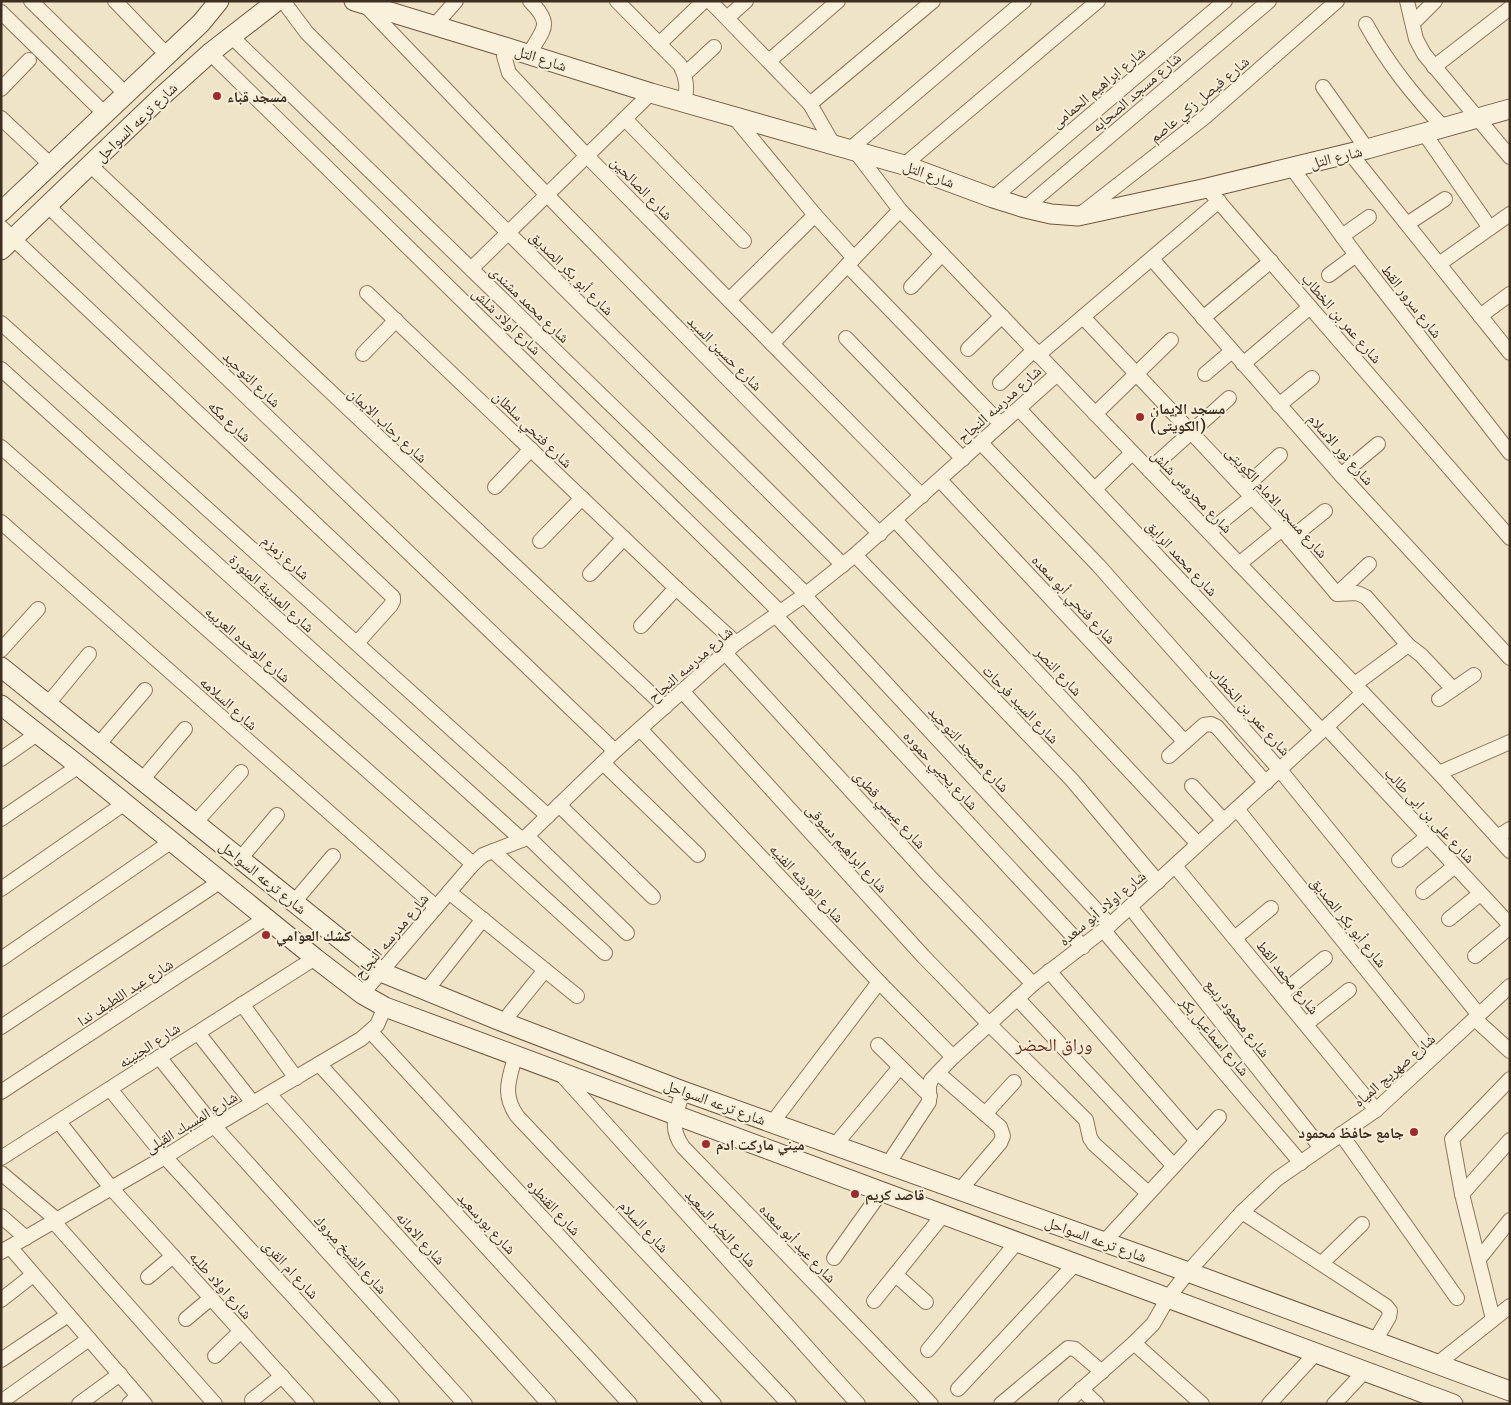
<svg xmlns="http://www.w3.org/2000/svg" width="1511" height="1405" viewBox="0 0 1511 1405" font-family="Merriweather,'Noto Naskh Arabic',serif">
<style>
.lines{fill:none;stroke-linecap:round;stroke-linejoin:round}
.street-casing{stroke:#8d765c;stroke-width:16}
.secondary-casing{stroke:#6f573f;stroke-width:21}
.street{stroke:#faf1dc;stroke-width:14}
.secondary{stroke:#faf1dc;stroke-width:19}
.poi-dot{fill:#9e2a2b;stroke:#f7eed8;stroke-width:2}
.labels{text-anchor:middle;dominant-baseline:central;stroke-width:4;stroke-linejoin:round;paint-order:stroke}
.street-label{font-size:15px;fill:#3d2e20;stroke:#f7eed8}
.poi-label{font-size:15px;font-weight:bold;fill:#3d2e20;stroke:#f7eed8;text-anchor:start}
.quarter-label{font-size:18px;fill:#6b2e1e;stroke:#f7eed8}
</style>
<rect width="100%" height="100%" fill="#f0e4c8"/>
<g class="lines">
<g class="street-casing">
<g id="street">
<polyline points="31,1 126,94"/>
<polyline points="115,1 167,55"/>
<polyline points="283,1 307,33 843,565"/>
<path d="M617,1L680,65C687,78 688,89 684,103"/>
<polyline points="710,1 810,104 833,144"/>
<polyline points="1407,1 1416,39 1424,54 1510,157"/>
<polyline points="366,6 547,195 880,534"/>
<polyline points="1,12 105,114"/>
<polyline points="727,18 746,1"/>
<polyline points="1413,23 1435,1"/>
<path d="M1366,24C1388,64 1413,95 1444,128"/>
<polyline points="435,25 456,1"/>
<polyline points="232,37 806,594"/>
<polyline points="659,44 704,1"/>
<polyline points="505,47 504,56 509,73 587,156 922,496"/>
<polyline points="210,53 780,612"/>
<path d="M529,54C543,29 554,25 530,1"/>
<polyline points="769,61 838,1"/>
<polyline points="1434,67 1510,8"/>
<polyline points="685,74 714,47"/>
<polyline points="1323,87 1367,149"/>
<polyline points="1,89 29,60"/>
<polyline points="810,104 933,1"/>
<polyline points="734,117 815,215 854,258"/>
<polyline points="1,118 51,165"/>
<polyline points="625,119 744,241"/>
<polyline points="1424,133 1490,228"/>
<polyline points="850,149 1024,1"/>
<polyline points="855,151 900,210 1363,693 1439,773 1510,851"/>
<polyline points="1350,153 1510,353"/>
<polyline points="90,165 665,707"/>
<polyline points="904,165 1098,1"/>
<polyline points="1292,168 1356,255 1510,453"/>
<polyline points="1207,188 1510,538"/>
<polyline points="993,198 1225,1"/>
<polyline points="48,206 615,751"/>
<polyline points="1025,208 1269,1"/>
<polyline points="1082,213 1205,117 1337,1"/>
<polyline points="1407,224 1445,199"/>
<polyline points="1,227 393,597 393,601 391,605 357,643"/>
<polyline points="1342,236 1369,217"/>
<polyline points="1152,259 1341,475 1510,658"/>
<polyline points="1439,264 1510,214"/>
<polyline points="847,265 1001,424"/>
<polyline points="471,269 651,93"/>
<polyline points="1329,275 1356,255"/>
<polyline points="911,287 942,254"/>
<polyline points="367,293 676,588 736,643"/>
<polyline points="729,300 815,215"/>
<polyline points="1480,316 1510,294"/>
<polyline points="1083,317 1282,529 1337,594 1357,593 1366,597 1408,645 1421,655 1453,689"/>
<polyline points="1203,318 1271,261"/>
<polyline points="1,323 548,816"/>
<polyline points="846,338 963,459"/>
<polyline points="772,344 900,210"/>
<polyline points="968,349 1002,316"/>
<polyline points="363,354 396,320"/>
<polyline points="1038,355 1219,201"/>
<polyline points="1243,364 1310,307"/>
<polyline points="1,369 522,840"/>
<polyline points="1205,374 1232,351"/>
<polyline points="1000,383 1034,350"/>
<polyline points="1279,405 1312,378"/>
<polyline points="1019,409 1322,731"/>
<polyline points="1095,414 1171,340"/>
<polyline points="981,443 1098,565 1280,770 1479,1015"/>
<polyline points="1,447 473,864"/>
<polyline points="1149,470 1229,398"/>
<polyline points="1341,475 1378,444"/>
<polyline points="940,480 1185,742"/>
<polyline points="495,487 531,449"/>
<polyline points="1244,488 1280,455"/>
<polyline points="1095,489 1132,453"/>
<polyline points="895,520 1198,844"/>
<polyline points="1,522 436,907"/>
<polyline points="1209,532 1252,497"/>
<polyline points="1290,539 1325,511"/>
<polyline points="540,541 582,498"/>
<polyline points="855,555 1072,780 1158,882"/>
<polyline points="1239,564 1282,529"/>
<polyline points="590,574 624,538"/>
<polyline points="1337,594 1369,564"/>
<polyline points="804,595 1110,925"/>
<polyline points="776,616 1083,947"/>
<polyline points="641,626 676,588"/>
<polyline points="1,650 38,609"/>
<polyline points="725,653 929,876 1033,984"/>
<polyline points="1355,684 1408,645"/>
<polyline points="682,691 923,956 989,1024 1086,1120 1090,1138 1094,1144 1148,1193"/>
<polyline points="1439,699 1474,675"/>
<polyline points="47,705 89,654"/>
<polyline points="1326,727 1510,925"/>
<polyline points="640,729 879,982 953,1057"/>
<polyline points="98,745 145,690"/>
<polyline points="1169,756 1204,725 1211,724 1217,727 1266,783"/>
<polyline points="1,759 37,734"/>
<polyline points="603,763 698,855"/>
<polyline points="1439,773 1510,742"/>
<polyline points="142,780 185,729"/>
<polyline points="1192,786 1224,821"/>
<polyline points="559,805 653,897"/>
<polyline points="1237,809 1435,1055"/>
<polyline points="1,819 79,766"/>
<polyline points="195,823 241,772"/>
<polyline points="527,836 627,933"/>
<polyline points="1497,837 1510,829"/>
<polyline points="493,851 605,953"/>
<polyline points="240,859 277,815"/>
<polyline points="1399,860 1427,837"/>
<polyline points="1175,866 1376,1110"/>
<polyline points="1,889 125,803"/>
<polyline points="449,892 577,996"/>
<polyline points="1423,892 1455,866"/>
<polyline points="294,902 333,856"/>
<polyline points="1130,907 1321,1148"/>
<polyline points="1449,919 1480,894"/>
<polyline points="1104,931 1301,1163"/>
<polyline points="1235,938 1271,908"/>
<polyline points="1475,956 1510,927"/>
<polyline points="1,959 172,841"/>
<polyline points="1049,971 1197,1141"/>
<polyline points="426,991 483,919"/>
<polyline points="362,994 473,864 483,855 522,840 527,836 615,751 736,643 806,594 855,555 1057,374"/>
<polyline points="1281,994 1325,958"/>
<polyline points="1017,998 1174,1166"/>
<polyline points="242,1004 296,1078"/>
<polyline points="1475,1019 1510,1051"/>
<polyline points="503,1022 545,970"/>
<polyline points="1306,1024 1349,990"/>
<polyline points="1,1027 221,881"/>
<polyline points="371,1032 714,1404"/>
<polyline points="198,1033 253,1103"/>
<polyline points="878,1045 930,1096"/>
<polyline points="159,1057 214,1126 465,1404"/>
<path d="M515,1057C509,1080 502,1094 517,1116L789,1404"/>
<polyline points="319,1064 630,1404"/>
<polyline points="938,1073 1000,1127 1003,1136 1000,1143 960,1190"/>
<polyline points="561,1074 858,1404"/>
<polyline points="110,1089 165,1157 392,1404"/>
<path d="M683,1091C677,1112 668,1127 683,1147L931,1404"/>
<polyline points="1,1092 266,918"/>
<polyline points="269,1094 549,1404"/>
<polyline points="985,1114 1014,1082"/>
<polyline points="59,1122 112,1189 307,1404"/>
<polyline points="772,1123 879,982"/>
<polyline points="1341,1134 1457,1298"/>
<polyline points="835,1145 900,1067"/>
<polyline points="1,1158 315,958"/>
<polyline points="888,1164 929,1102 929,1086 931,1080 953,1057 1033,984 1110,925 1363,693"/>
<polyline points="1,1173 57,1220"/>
<polyline points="1462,1194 1510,1140"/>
<polyline points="1242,1212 1386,1306 1390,1311 1389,1317 1375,1341"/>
<polyline points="1,1216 26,1238"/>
<polyline points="54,1222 215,1404"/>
<polyline points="1104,1242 1219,1117"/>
<polyline points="10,1247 145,1404"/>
<polyline points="1,1252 165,1157 214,1126 361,1039 377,1025 385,1007"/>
<polyline points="834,1258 881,1192"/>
<polyline points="1479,1259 1510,1220"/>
<polyline points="1322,1263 1362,1224"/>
<polyline points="896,1275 926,1302"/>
<polyline points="148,1277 173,1256"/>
<polyline points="1,1300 33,1275"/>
<polyline points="874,1301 943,1215"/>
<polyline points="186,1319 211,1298"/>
<polyline points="1493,1319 1462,1194 1452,1139 1510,1079"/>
<polyline points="1134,1343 1202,1404"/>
<polyline points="928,1350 1017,1242"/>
<polyline points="215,1356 241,1331"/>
<polyline points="1,1360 68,1315"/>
<polyline points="1437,1364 1510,1306"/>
<polyline points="958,1389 1075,1264"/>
<polyline points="1081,1389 1097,1404"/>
<polyline points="252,1400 282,1376"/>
<polyline points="1,1402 89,1339"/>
<polyline points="79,1404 120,1374"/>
<polyline points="129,1404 138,1396"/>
<polyline points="1001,1404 1068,1348 1075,1349 1102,1372"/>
<polyline points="1065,1404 1134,1343 1153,1324 1168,1298 1188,1272 1242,1212 1277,1179 1376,1110 1510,986"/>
<polyline points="1269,1404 1316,1353"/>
<polyline points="1334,1404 1365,1371"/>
</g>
</g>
<g class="secondary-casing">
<g id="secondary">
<polyline points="354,1 505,47 651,93 904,165 993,198 1025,208 1051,214 1078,216 1207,188 1367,149 1510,109"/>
<polyline points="1,212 201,23 219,1"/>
<polyline points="1,250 161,97 210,53 277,1"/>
<polyline points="1,667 381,972 503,1022 683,1091 1188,1272 1510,1391"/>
<polyline points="1,705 79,766 315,958 362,994 385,1007 1453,1404"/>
</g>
</g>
<use href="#street" class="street"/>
<use href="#secondary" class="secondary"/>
</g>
<g class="poi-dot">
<circle cx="217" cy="96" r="5"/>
<circle cx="1140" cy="417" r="5"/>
<circle cx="266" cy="935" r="5"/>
<circle cx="1414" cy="1132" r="5"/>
<circle cx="706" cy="1144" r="5"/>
<circle cx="855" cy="1194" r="5"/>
</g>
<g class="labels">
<g class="street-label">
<text transform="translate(541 58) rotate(18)">شارع التل</text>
<text transform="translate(1098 87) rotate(-40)">شارع ابراهيم الحمامى</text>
<text transform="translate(1136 92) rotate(-41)">شارع مسجد الصحابه</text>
<text transform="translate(1199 99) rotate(-40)">شارع فيصل زكي عاصم</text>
<text transform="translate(136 122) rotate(-44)">شارع ترعه السواحل</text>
<text transform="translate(1336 157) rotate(-14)">شارع التل</text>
<text transform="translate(929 174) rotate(20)">شارع التل</text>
<text transform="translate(642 188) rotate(46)">شارع الصالحين</text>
<text transform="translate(572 273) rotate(45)">شارع أبو بكر الصديق</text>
<text transform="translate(1412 301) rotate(52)">شارع سرور القط</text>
<text transform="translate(530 304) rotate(44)">شارع محمد مشندى</text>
<text transform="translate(1342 318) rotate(49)">شارع عمر بن الخطاب</text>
<text transform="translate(507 321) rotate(44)">شارع اولاد شلش</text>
<text transform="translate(725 353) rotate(45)">شارع حسين السيد</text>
<text transform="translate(252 379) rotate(44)">شارع التوحيد</text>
<text transform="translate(999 404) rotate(-42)">شارع مدرسه النجاح</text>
<text transform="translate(230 421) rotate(43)">شارع مكه</text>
<text transform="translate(388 425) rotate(43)">شارع رحاب الايمان</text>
<text transform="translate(533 429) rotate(44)">شارع فتحي سلطان</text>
<text transform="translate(1341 449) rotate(48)">شارع نور الاسلام</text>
<text transform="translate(1192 491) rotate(46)">شارع محروس شلش</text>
<text transform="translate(1277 502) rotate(48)">شارع مسجد الامام الكويتى</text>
<text transform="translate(286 557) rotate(42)">شارع زمزم</text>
<text transform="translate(1182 558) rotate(47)">شارع محمد الرايق</text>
<text transform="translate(272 593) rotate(42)">شارع المدينة المنورة</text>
<text transform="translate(1074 599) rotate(47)">شارع فتحي أبو سعده</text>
<text transform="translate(248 644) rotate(41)">شارع الوحده العربيه</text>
<text transform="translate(690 664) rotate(-41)">شارع مدرسه النجاح</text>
<text transform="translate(1059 671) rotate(47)">شارع النصر</text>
<text transform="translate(229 703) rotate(42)">شارع السلامه</text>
<text transform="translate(1021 704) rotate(46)">شارع السيد فرحات</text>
<text transform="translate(1250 711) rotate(48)">شارع عمر بن الخطاب</text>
<text transform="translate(969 749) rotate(47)">شارع مسجد التوحيد</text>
<text transform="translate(941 770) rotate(47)">شارع يحيي حموده</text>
<text transform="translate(890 809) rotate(48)">شارع عيسي قطرى</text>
<text transform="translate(1430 815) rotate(47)">شارع على بن ابى طالب</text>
<text transform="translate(847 848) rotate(48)">شارع ابراهيم دسوقى</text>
<text transform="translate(263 877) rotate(39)">شارع ترعه السواحل</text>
<text transform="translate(807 883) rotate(47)">شارع الورشه الفنيه</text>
<text transform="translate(1102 908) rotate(-40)">شارع اولاد أبو سعده</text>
<text transform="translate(1349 922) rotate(51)">شارع أبو بكر الصديق</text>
<text transform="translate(391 936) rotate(-50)">شارع مدرسه النجاح</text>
<text transform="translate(1288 977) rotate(51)">شارع محمد القط</text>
<text transform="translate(125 992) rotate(-33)">شارع عبد اللطيف ندا</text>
<text transform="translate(1238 1018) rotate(52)">شارع محمود ربيع</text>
<text transform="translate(1215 1036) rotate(50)">شارع اسماعيل بكر</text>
<text transform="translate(149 1045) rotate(-33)">شارع الجنينه</text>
<text transform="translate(1394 1070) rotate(-41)">شارع صهريج المياه</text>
<text transform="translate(715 1102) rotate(20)">شارع ترعه السواحل</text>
<text transform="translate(191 1122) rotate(-31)">شارع المسبك القبلى</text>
<text transform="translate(554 1207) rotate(47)">شارع القنطره</text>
<text transform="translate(487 1223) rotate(47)">شارع بورسعيد</text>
<text transform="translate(644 1226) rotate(47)">شارع السلام</text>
<text transform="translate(721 1228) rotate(48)">شارع الخبر السعيد</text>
<text transform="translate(421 1238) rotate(48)">شارع الامانه</text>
<text transform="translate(1096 1239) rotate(20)">شارع ترعه السواحل</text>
<text transform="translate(798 1243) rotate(46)">شارع عيد أبو سعده</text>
<text transform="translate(351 1254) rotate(48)">شارع الشيخ مبروك</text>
<text transform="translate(291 1269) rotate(47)">شارع ام القرى</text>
<text transform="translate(221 1285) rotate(48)">شارع اولاد طلبه</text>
</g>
<g class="poi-label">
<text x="227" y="96">مسجد قباء</text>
<text x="1150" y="408">مسجد الإيمان<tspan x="1150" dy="17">(الكويتى)</tspan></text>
<text x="276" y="935">كشك العوامي</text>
<text x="1404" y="1132" text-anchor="end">جامع حافظ محمود</text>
<text x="716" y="1144">ميني ماركت ادم</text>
<text x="865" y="1194">قاصد كريم</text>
</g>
<g class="quarter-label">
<text x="1054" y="1044">وراق الحضر</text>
</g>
</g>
<rect width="1511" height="1405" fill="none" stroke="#3d2e20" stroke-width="5"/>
</svg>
